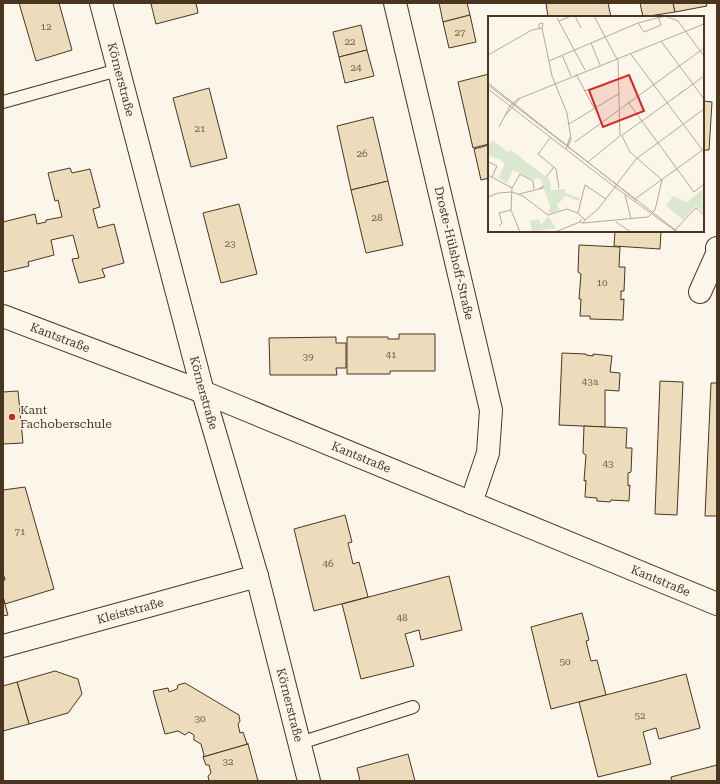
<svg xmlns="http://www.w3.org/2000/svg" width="720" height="784" viewBox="0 0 720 784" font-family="'Roboto Serif',serif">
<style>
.building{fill:#ecdcbc;stroke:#4a3520}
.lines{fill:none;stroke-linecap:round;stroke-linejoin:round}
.lane-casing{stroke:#4a3520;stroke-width:14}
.street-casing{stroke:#4a3520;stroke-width:24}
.lane{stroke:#fbf6e9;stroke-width:12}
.street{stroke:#fbf6e9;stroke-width:22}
.poi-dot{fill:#c62828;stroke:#fbf6e9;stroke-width:1.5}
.labels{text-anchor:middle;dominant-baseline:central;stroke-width:3;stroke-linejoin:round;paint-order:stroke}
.number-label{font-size:10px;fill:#725f47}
.street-label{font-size:12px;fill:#4a3520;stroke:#fbf6e9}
.poi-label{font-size:12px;fill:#4a3520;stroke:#fbf6e9;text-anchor:start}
.inset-road{fill:none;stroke:#b4a999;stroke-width:1}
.view{fill:#d62828;fill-opacity:0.15;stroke:#d62828;stroke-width:2}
.inset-edge{fill:none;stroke:#4a3520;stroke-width:2}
</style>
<rect width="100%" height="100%" fill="#fbf6e9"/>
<g class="building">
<polygon points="19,3 59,3 72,50 36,61"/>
<polygon points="155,3 196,3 198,13 156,24 151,4"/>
<polygon points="439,3 467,3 470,15 443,22"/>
<polygon points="546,3 608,3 611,17 548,17"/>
<polygon points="640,3 673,3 675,12 643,17"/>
<polygon points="673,3 706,3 707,6 675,12"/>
<polygon points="470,15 476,42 449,48 443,22"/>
<polygon points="361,25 367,50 339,57 333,32"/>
<polygon points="367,50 374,76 345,83 339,57"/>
<polygon points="489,74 489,144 473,148 458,82"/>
<polygon points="209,88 227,158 191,167 173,98"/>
<polygon points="703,101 712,102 709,150 703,150"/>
<polygon points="373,117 388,181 351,190 337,126"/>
<polygon points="489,145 489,178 481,180 474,149"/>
<polygon points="70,168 72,173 90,169 100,207 93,209 98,228 114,224 124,263 102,269 105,277 79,283 72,259 79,258 73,235 51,240 54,255 28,262 29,266 3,272 3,222 35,214 37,224 46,222 46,220 62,217 58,200 55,201 48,173"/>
<polygon points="388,181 403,245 366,253 351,190"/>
<polygon points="239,204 257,274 221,283 203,213"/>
<polygon points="615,231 661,231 660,249 614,246"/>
<polygon points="579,245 620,247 619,267 625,267 624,291 621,291 621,300 624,299 623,320 590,319 590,316 580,316 581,299 579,299 581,274 578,272"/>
<polygon points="399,334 435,334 435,371 390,371 390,374 347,374 347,337 388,337 388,339 399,339"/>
<polygon points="336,337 336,343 346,343 346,368 336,368 337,375 270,375 269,338"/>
<polygon points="562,353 586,354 586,355 593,356 593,354 612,356 610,372 620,373 619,391 605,390 605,427 559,425"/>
<polygon points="660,381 683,382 677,515 655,514"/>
<polygon points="711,383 717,383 717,516 705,516"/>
<polygon points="18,391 23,443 3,444 3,392"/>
<polygon points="584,426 627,428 626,448 632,448 631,472 628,473 628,486 630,485 629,501 611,500 610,502 597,501 597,498 585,497 586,480 584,481 586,455 583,453"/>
<polygon points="25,487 54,589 5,604 3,597 3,580 5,580 3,573 3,490"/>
<polygon points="345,515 352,542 348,543 353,564 359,562 368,597 314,611 294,529"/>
<polygon points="449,576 462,630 421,640 419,630 405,634 414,666 361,679 342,604"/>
<polygon points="3,597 8,615 3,616"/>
<polygon points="582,613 589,640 586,641 591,661 597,660 606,695 551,709 531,627"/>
<polygon points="55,671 78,679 82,694 68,713 29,724 17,682"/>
<polygon points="686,674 700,728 659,739 656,728 643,732 651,764 598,777 579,702"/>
<polygon points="17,682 29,724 3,731 3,686"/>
<polygon points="185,683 239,715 240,721 238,724 240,733 243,732 247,744 248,743 248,744 203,757 204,755 201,744 194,740 194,735 189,732 185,735 178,731 165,734 153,691 168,688 169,692 177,689 178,685"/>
<polygon points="248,744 258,781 209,781 208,776 211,773 209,765 206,765 203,757"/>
<polygon points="408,754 415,781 360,781 357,768"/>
<polygon points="717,765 717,781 672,781 671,777"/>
</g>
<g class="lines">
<g class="lane-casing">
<g id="lane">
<polyline points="3,102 118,70"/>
<polyline points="300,743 413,707"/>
</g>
</g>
<g class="street-casing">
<g id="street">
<path id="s1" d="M101,3L203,392L257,576L309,781"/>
<path id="s2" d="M395,3L491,410L488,453L471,503"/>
<polyline points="700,292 717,254 717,248"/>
<path id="s3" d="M3,316L203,392L717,604"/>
<path id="s4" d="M3,646L257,576"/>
</g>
</g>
<use href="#lane" class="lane"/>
<use href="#street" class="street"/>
</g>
<circle class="poi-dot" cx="12" cy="417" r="4"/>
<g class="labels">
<g class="number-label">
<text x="46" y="26">12</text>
<text x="460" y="32">27</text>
<text x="350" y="41">22</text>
<text x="356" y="67">24</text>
<text x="200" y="128">21</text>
<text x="362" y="153">26</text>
<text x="377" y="217">28</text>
<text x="230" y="243">23</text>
<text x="602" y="282">10</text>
<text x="391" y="354">41</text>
<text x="308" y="356">39</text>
<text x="590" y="381">43a</text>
<text x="608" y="463">43</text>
<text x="20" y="531">71</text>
<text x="328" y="563">46</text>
<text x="402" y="617">48</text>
<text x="565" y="661">50</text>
<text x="640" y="715">52</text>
<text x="200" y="718">30</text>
<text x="228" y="761">32</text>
</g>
<g class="street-label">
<text stroke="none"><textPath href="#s1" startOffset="79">Körnerstraße</textPath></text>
<text stroke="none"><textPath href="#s2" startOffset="257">Droste-Hülshoff-Straße</textPath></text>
<text stroke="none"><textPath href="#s3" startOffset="61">Kantstraße</textPath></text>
<text stroke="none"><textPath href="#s1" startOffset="403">Körnerstraße</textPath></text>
<text stroke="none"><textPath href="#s3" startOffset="385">Kantstraße</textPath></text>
<text stroke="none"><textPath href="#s3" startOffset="709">Kantstraße</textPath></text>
<text stroke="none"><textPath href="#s4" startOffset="132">Kleiststraße</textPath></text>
<text stroke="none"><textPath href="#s1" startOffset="727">Körnerstraße</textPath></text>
</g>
<g class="poi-label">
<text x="20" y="410">Kant<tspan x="20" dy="14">Fachoberschule</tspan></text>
</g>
</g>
<g transform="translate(488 16)">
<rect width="216" height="216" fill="#fbf6e9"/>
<path d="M4,124L20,136L22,134L32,140L38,131L32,141L62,164L63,174L78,173L77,177L92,182L91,185L78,180L69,189L72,194L63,197L60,195L62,191L53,164L48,162L46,164L25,154L19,167L10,162L17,148L11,143L0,140V129ZM216,172V197L208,190L195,204L178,190L185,180L199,186ZM60,200L68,212L44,216L42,205L51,203L53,209Z" fill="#dce7d0"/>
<path class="inset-road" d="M87,0L93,12M106,0L130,45L132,120M69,2L97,54M71,5L83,0M150,7L156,16L173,9L170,1M54,12L64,60L79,97L83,123L80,130M173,25L216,83M103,27L112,49M142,37L216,136M0,39L44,14L54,12L55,7L51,8V12M74,39L83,60M61,45L150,7L177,0L190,5L216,40M88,58L106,92M0,67L149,185M0,69L190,216M0,73L124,169L189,216M96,75L117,69M195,75L190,79L216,60M140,86L206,176L216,168M17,100L31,83M81,108L132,77M11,111L22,90L30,83L216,8M133,120L190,79M63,121L50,138L68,153L71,172M87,126L216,32M78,133L82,121M1,146L9,150L4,161M100,146L132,120M0,159L24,172L23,194L32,216M58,161L66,151M24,172L32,158L45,165L46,173M31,178L55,172V170L51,173M137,179L143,203M0,181L10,177L24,176L35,180L60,199L79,193L90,197M147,183L216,133M93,203L92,206L95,207L97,204L90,197L97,169L118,183M97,204L111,192L148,143L216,93M128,206L143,216M95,207L160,201L167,194L174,164L142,136L134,120M11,210L14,207L11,197L23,194M187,214L208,192L216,199M67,216L92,206"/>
<path class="view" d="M141,59L156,95L115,111L101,74Z"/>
<rect width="216" height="216" class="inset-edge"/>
</g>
<rect width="720" height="784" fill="none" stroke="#4a3520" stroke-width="8"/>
</svg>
